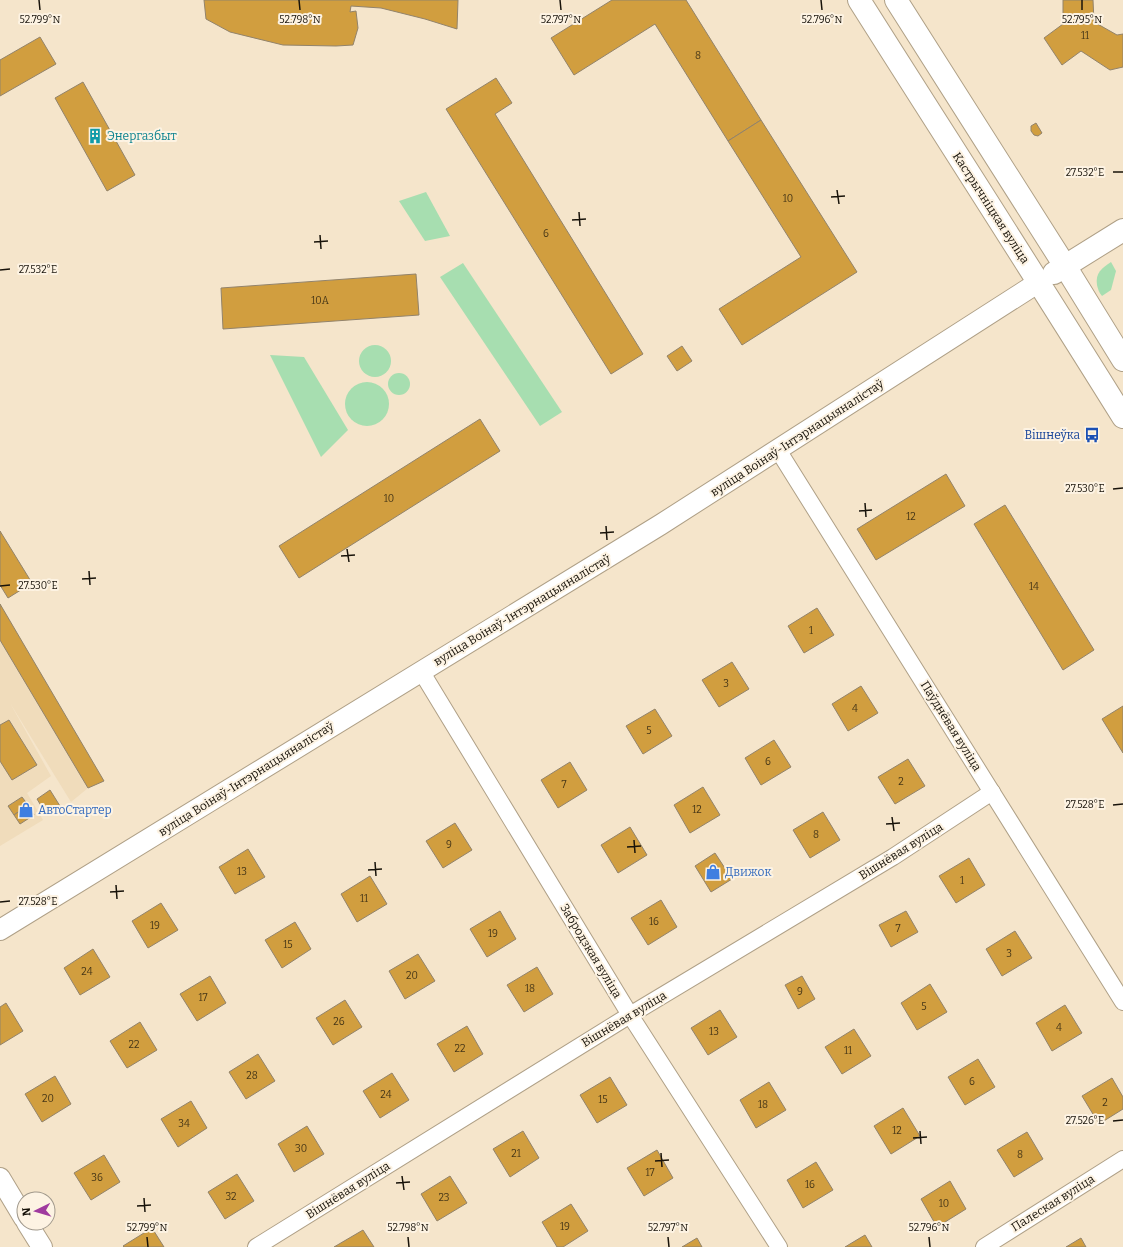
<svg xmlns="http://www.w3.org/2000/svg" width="1123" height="1247" viewBox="0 0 1123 1247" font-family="Bitter,serif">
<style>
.built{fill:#f0dcbb}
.green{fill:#a7deb0}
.building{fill:#d19e3f;stroke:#92836b}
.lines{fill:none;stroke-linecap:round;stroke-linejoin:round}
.minor-casing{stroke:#afa087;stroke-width:18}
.tertiary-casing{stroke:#afa087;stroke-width:22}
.secondary-casing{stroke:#afa087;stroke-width:24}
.minor{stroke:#fff;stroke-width:16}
.tertiary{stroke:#fff;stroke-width:20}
.secondary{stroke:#fff;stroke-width:22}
.ticks{fill:none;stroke:#18130a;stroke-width:1.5}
.labels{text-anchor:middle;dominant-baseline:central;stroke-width:4;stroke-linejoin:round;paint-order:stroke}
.number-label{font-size:10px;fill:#463617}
.culture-label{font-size:12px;fill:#0d838f;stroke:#fdf3e3;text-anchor:start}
.street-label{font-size:12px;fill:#18130a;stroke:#fdf3e3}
.transit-label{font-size:12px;fill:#164399;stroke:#fdf3e3;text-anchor:end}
.shop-label{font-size:12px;fill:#366cbe;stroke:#fdf3e3;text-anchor:start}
.ticks-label{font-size:10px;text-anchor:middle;fill:#18130a;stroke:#fdf3e3;stroke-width:4;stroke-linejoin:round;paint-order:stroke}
</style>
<rect width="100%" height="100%" fill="#f5e5cb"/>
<polygon class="built" points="0,603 104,781 88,788 71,802 10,703 51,776 27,793 43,820 0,846"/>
<g class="green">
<polygon points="426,192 450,236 425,241 399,201"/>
<path d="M1111,262L1116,271L1111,290L1102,296C1099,293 1098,289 1097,285C1095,273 1102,268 1111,262Z"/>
<polygon points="463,263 562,412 540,426 440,277"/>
<circle cx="375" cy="361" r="16"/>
<polygon points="270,355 304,357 348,430 321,457"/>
<circle cx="399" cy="384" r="11"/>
<circle cx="367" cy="404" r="22"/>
</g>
<g class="building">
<polygon points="204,0 458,0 457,29 425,19 381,8 351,6 350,12 356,11 358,28 353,45 336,46 283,45 230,32 206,19"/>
<polygon points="612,0 686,0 761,120 728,141 655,24 574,75 551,38"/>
<polygon points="1063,0 1093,0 1094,22 1117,35 1123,34 1123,67 1110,70 1081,51 1062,65 1044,38 1063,24"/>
<polygon points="40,37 56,64 0,96 0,60"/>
<polygon points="496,78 512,103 495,114 643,354 611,374 446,109"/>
<polygon points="83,82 135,175 107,191 55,98"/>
<polygon points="761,120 857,272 742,345 719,309 801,257 728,141"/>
<polygon points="1036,123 1042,133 1038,136 1034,135 1031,131 1031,126"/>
<polygon points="416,274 419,315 223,329 221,288"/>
<polygon points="682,346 692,361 677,371 667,356"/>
<polygon points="480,419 500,451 299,578 279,546"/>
<polygon points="946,474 965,506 876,560 857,529"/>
<polygon points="1005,505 1094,650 1063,670 974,524"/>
<polygon points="0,531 32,583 8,598 0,585"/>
<polygon points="0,604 104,781 88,788 0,640"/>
<polygon points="817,608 834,635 804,653 788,626"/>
<polygon points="732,662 749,689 719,707 702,680"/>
<polygon points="861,686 878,713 848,731 832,704"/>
<polygon points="1123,706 1123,753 1102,719"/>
<polygon points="655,709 672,736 643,754 626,726"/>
<polygon points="9,720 37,765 12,780 0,761 0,725"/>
<polygon points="774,740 791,767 761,785 745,758"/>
<polygon points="908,759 925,786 895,804 878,777"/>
<polygon points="570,762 587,790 558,808 541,780"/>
<polygon points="703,787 720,815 690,833 674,805"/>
<polygon points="50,790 60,806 46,814 37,799"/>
<polygon points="22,797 28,805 14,815 8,806"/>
<polygon points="28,805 34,815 20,824 14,815"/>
<polygon points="823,812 840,840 810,858 793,830"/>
<polygon points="455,823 472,850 443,868 426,841"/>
<polygon points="630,827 647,855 618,873 601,845"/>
<polygon points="248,849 265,877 235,894 219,867"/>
<polygon points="715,853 732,879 711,892 695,866"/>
<polygon points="969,858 985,885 956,903 939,876"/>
<polygon points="370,876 387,904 357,922 341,894"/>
<polygon points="661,900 677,927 648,945 631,918"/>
<polygon points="161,903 178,930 148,948 132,921"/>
<polygon points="500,911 516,939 487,957 470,929"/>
<polygon points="906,911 918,932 891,947 879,925"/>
<polygon points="295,922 311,949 282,968 265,940"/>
<polygon points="1015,931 1032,958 1002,976 986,949"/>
<polygon points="93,949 110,977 80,995 64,968"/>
<polygon points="418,954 435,981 405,999 389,971"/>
<polygon points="537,967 553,994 524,1012 507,985"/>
<polygon points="210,976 226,1003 197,1021 180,994"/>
<polygon points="802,976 815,999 798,1009 785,985"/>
<polygon points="930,984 947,1012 917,1030 901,1003"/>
<polygon points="345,1000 362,1027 333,1045 316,1018"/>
<polygon points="6,1003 23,1031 0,1045 0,1007"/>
<polygon points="1065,1005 1082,1033 1052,1051 1036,1023"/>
<polygon points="720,1010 737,1037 708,1055 691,1028"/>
<polygon points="140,1022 157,1050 127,1068 110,1041"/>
<polygon points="467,1026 483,1054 454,1072 437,1044"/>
<polygon points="854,1029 871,1056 842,1074 825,1047"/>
<polygon points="258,1054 275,1081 246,1099 229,1072"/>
<polygon points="978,1059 995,1087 965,1105 948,1077"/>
<polygon points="392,1073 409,1100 380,1118 363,1091"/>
<polygon points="55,1076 71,1104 42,1122 25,1094"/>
<polygon points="610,1077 627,1105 597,1123 580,1095"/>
<polygon points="1112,1078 1123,1097 1123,1109 1099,1124 1082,1096"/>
<polygon points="769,1082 786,1110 756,1128 740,1100"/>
<polygon points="191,1101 207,1128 178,1147 161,1119"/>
<polygon points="903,1108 920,1136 891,1154 874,1126"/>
<polygon points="307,1126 324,1154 294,1172 278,1144"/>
<polygon points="523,1131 539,1158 510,1177 493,1149"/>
<polygon points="1027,1132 1043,1159 1014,1177 997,1150"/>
<polygon points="657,1150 673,1178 644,1196 627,1168"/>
<polygon points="104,1155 120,1182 91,1200 74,1173"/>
<polygon points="816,1162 833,1190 803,1208 787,1180"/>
<polygon points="237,1174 254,1201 225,1219 208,1192"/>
<polygon points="450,1176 467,1203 437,1221 421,1194"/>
<polygon points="950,1181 966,1209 937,1227 921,1199"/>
<polygon points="571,1204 588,1231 563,1247 557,1247 542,1222"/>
<polygon points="152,1228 164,1247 124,1247 123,1246"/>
<polygon points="363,1230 374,1247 334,1247"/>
<polygon points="865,1235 872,1247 845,1247"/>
<polygon points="697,1238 702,1247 682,1247"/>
<polygon points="1081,1238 1086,1247 1066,1247"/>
</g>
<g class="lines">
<g class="minor-casing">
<g id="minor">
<polyline points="778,450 1123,1002"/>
<polyline points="421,671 630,1015 779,1247"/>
<polyline points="256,1247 630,1015 893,857 992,792"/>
<polyline points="984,1247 1123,1159"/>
</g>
</g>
<g class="tertiary-casing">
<g id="tertiary">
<polyline points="0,930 660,525 1039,282"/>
<polyline points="0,1178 24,1218"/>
<polyline points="27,1223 42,1247"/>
</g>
</g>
<g class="secondary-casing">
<g id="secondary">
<path d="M859,0C947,139 1036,277 1123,417"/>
<polyline points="896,0 1065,266 1123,360"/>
<polyline points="1054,273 1123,230"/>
</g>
</g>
<use href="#minor" class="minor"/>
<use href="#tertiary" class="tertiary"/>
<use href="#secondary" class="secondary"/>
</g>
<path class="ticks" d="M39,0L40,10M299,0L300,10M560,0L561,10M821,0L822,10M1082,0V10M1113,172H1123M837,190L839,204M831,197L845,196M579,212L580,226M572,220L586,219M320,235L321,249M314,242L328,241M0,270L10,269M1113,489L1123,488M865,503L866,517M859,511L872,510M606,526L607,540M600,533L614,532M347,549L349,562M341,556L355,555M89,571L90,585M82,579L96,578M0,586L10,585M1113,805L1123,804M892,817L894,831M886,824L900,823M634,840L635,853M627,847L641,846M375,862L376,876M368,870L382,869M116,885L117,899M110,892L124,891M0,902L10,901M1113,1121L1123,1120M920,1131L921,1144M913,1138L927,1137M661,1153L662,1167M655,1161L669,1160M402,1176L404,1190M396,1183L410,1182M144,1198L145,1212M137,1206L151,1205M147,1237L148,1247M408,1237L409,1247M668,1237L669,1247M929,1237L930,1247"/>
<defs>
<g id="building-bare" transform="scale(1.2)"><path d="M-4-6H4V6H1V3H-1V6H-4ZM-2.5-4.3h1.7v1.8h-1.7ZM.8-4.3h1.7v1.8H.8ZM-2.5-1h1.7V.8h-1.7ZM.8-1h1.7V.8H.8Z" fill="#0f9aa8" stroke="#fdf3e3" stroke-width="2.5" paint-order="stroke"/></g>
<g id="bus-bare" transform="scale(1.2)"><path d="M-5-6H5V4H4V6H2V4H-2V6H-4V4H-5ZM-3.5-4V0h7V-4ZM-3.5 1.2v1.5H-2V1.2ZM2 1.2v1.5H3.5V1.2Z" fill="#1a4fb4" stroke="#fdf3e3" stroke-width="2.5" paint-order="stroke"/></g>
<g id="shop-bare" transform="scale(1.2)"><path d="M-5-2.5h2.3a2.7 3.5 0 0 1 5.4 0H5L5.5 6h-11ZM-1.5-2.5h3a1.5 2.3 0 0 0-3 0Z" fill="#3f7fe0" stroke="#fdf3e3" stroke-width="2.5" paint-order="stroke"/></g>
</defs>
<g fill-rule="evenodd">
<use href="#building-bare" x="95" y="136"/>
<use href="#bus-bare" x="1092" y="435"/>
<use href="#shop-bare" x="26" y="810"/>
<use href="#shop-bare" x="713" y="872"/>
</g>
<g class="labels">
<g class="number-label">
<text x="1085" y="36">11</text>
<text x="698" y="56">8</text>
<text x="788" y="199">10</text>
<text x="546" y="234">6</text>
<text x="320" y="301">10А</text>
<text x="389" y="499">10</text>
<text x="911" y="517">12</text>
<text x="1034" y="587">14</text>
<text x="811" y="631">1</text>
<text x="726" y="684">3</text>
<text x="855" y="709">4</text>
<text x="649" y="731">5</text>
<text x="768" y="762">6</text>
<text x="901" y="782">2</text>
<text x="564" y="785">7</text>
<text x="697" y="810">12</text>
<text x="816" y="835">8</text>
<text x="449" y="845">9</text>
<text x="242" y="872">13</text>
<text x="962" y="881">1</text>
<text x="364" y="899">11</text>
<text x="654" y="922">16</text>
<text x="155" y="926">19</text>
<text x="898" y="929">7</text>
<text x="493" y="934">19</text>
<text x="288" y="945">15</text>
<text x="1009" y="954">3</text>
<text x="87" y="972">24</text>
<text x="412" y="976">20</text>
<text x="530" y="989">18</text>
<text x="800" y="992">9</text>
<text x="203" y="998">17</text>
<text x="924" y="1007">5</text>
<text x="339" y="1022">26</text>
<text x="1059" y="1028">4</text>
<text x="714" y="1032">13</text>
<text x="134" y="1045">22</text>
<text x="460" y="1049">22</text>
<text x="848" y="1051">11</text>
<text x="252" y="1076">28</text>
<text x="972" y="1082">6</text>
<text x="386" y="1095">24</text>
<text x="48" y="1099">20</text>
<text x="603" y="1100">15</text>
<text x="1105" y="1103">2</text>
<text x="763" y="1105">18</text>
<text x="184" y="1124">34</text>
<text x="897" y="1131">12</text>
<text x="301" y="1149">30</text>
<text x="516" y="1154">21</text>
<text x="1020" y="1155">8</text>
<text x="650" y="1173">17</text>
<text x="97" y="1178">36</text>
<text x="810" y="1185">16</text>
<text x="231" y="1197">32</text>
<text x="444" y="1198">23</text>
<text x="944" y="1204">10</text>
<text x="565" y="1227">19</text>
</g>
<g class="culture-label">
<text x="107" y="136">Энергазбыт</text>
</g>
<g class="street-label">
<text transform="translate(991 208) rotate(57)">Кастрычніцкая вуліца</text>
<text transform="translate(797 438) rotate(-33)">вуліца Воінаў-Інтэрнацыяналістаў</text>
<text transform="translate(522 610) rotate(-31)">вуліца Воінаў-Інтэрнацыяналістаў</text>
<text transform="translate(951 726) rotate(58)">Паўднёвая вуліца</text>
<text transform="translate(246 779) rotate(-32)">вуліца Воінаў-Інтэрнацыяналістаў</text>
<text transform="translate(901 851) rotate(-32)">Вішнёвая вуліца</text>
<text transform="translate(591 951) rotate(59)">Забродзкая вуліца</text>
<text transform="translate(624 1019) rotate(-31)">Вішнёвая вуліца</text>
<text transform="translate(348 1190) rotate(-32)">Вішнёвая вуліца</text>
<text transform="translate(1053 1203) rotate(-32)">Палеская вуліца</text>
</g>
<g class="transit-label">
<text x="1080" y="435">Вішнеўка</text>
</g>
<g class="shop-label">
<text x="38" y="810">АвтоСтартер</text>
<text x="725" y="872">Движок</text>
</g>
</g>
<g class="ticks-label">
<text x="40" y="23">52.799°N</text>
<text x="300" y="23">52.798°N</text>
<text x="561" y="23">52.797°N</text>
<text x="822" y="23">52.796°N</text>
<text x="1082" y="23">52.795°N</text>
<text x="1085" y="176">27.532°E</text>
<text x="38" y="273">27.532°E</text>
<text x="1085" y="492">27.530°E</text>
<text x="38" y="589">27.530°E</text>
<text x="1085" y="808">27.528°E</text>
<text x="38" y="905">27.528°E</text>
<text x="1085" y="1124">27.526°E</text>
<text x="147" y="1231">52.799°N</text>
<text x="408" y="1231">52.798°N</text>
<text x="668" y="1231">52.797°N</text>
<text x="929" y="1231">52.796°N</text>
</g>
<g transform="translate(36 1211) rotate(265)"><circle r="19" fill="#fdf3e3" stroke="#a1998c"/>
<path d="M0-3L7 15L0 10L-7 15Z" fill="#a03b9f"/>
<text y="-6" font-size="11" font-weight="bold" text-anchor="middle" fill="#18130a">N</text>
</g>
</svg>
